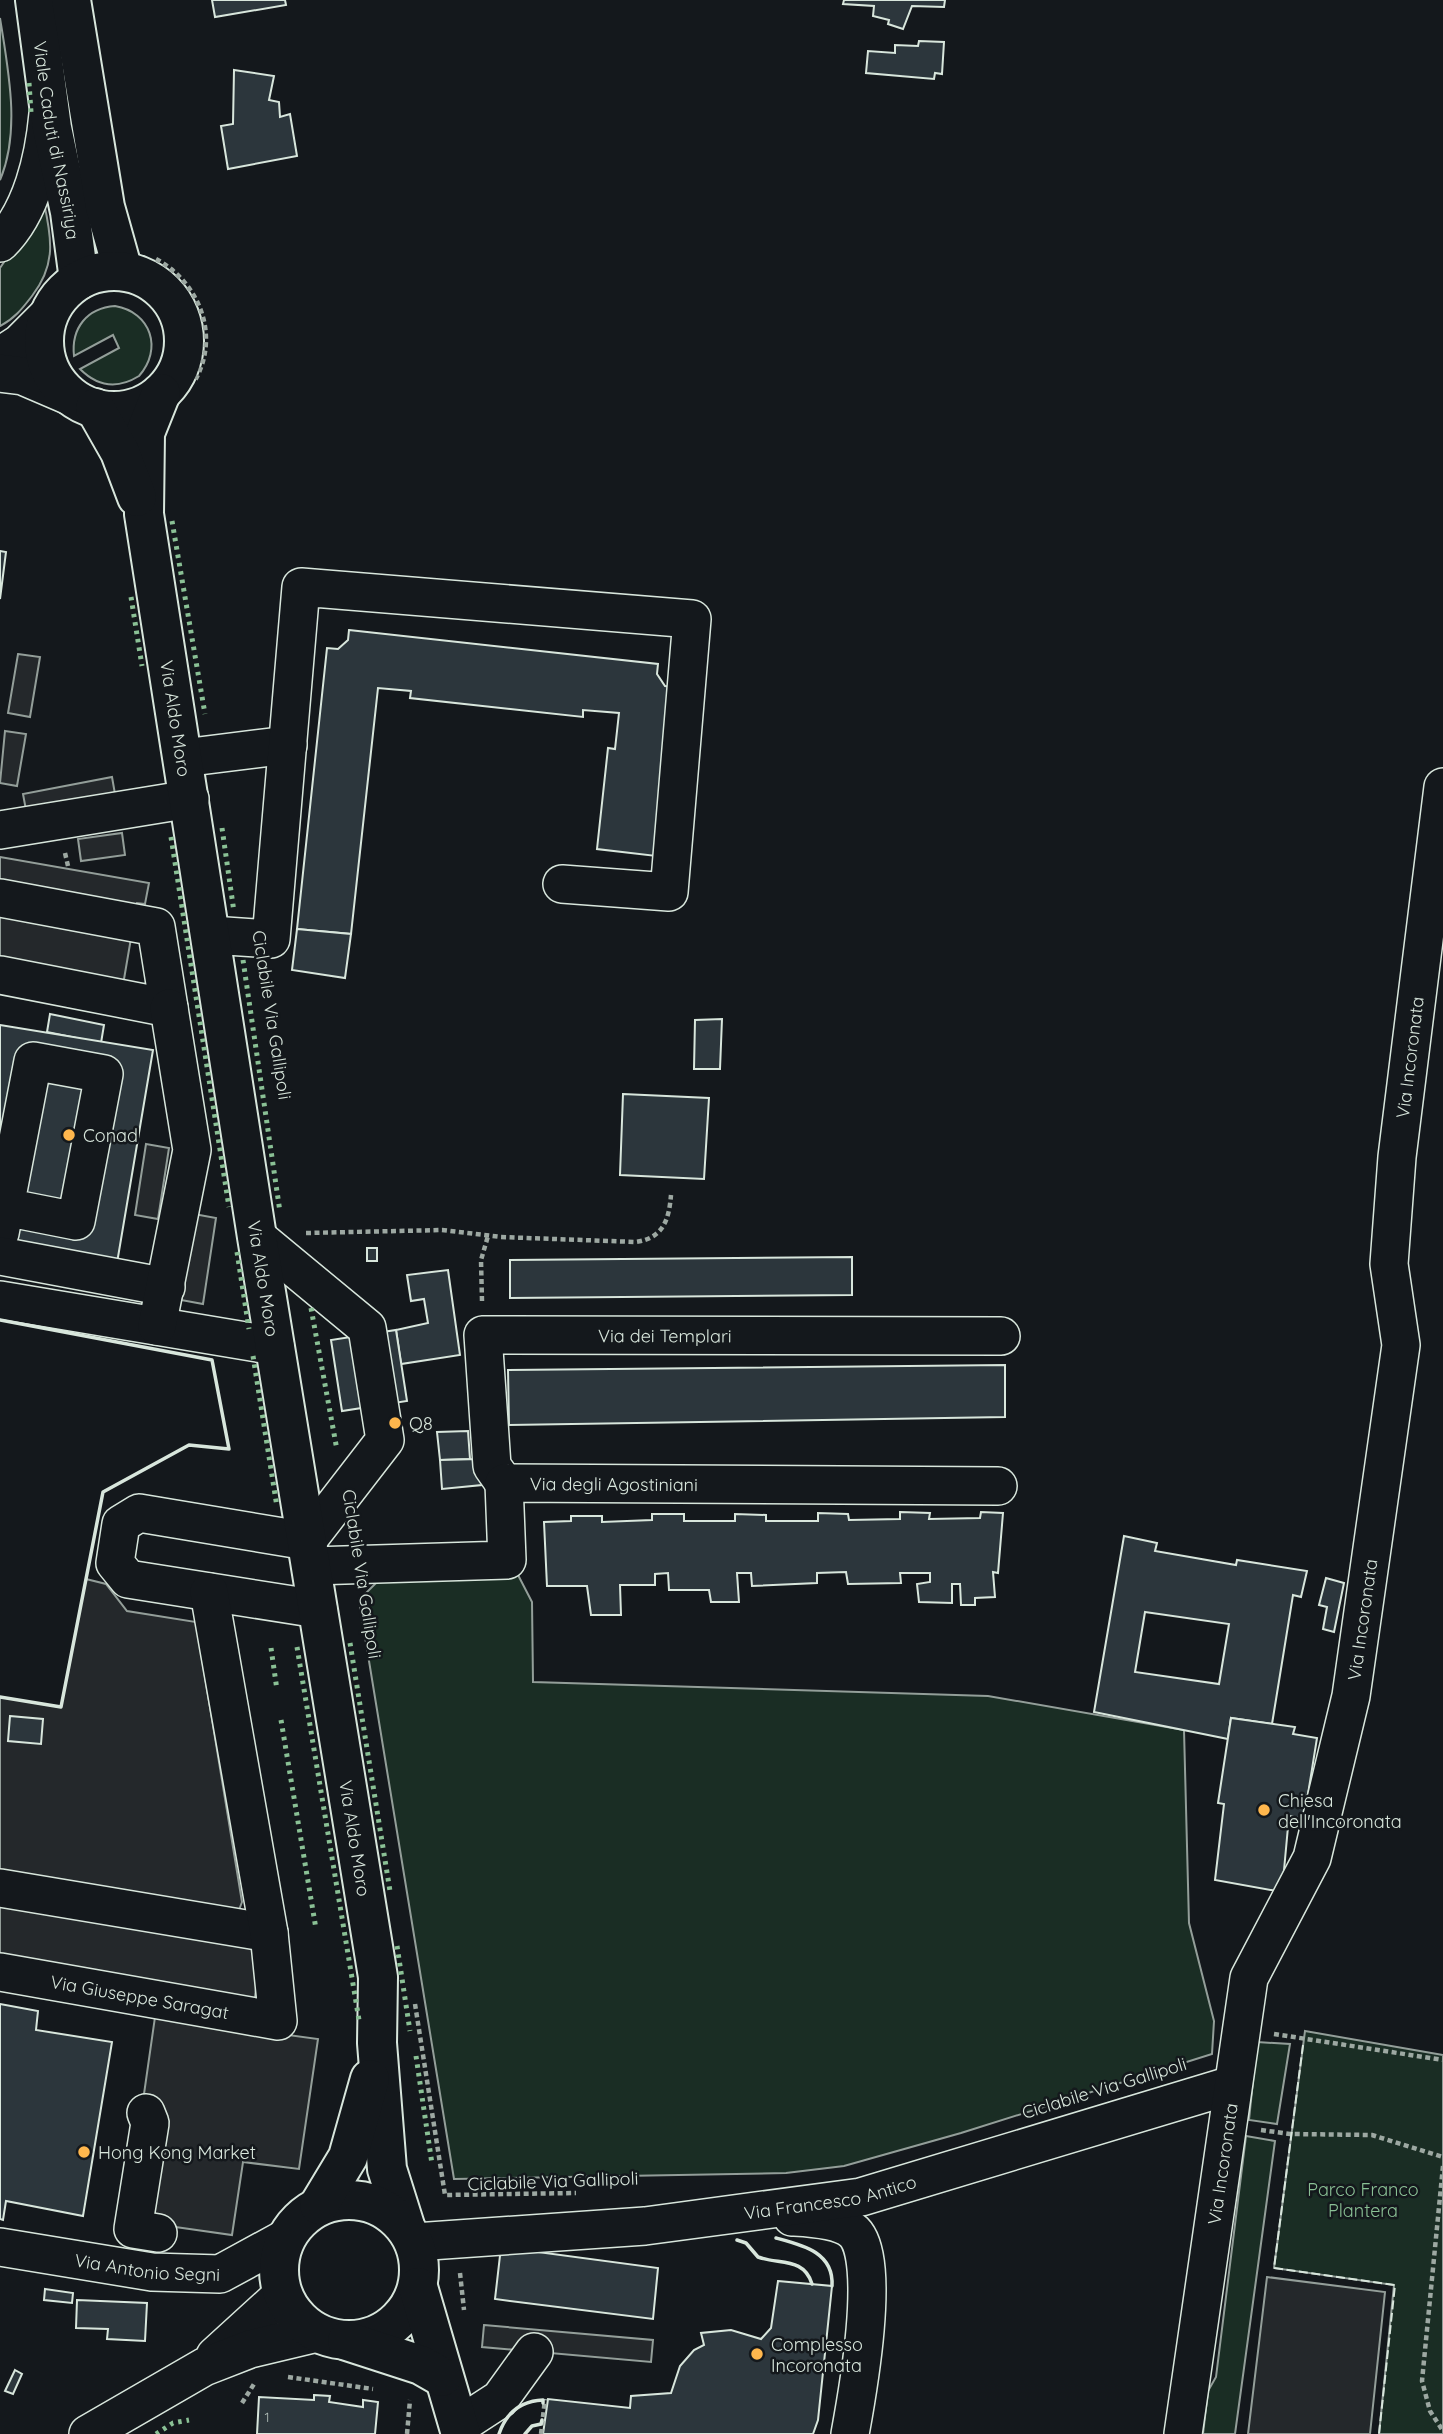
<svg xmlns="http://www.w3.org/2000/svg" width="1443" height="2434" viewBox="0 0 1443 2434" font-family="Quicksand,sans-serif">
<style>
.green{fill:#1a2d24;stroke:#939e99;stroke-width:2}
.parking{fill:#24282b;stroke:#939e99;stroke-width:2}
.building{fill:#2c363c;stroke:#d8e6dc;stroke-width:2;fill-rule:evenodd}
.lines{fill:none;stroke-linecap:round;stroke-linejoin:round}
.minor-casing{stroke:#d8e6dc;stroke-width:40}
.major-casing{stroke:#d8e6dc;stroke-width:42}
.path{stroke:#9da8a2;stroke-width:4.5;stroke-dasharray:5 3.5;stroke-linecap:butt}
.minor{stroke:#14181c;stroke-width:37}
.major{stroke:#14181c;stroke-width:38}
.hedge{stroke:#8ac095;stroke-width:5;stroke-dasharray:3.5 5;stroke-linecap:butt}
.fence{stroke:#d8e6dc;stroke-width:2;stroke-dasharray:9 3.5;stroke-linecap:butt}
.wall{stroke:#d8e6dc;stroke-width:3.5}
.poi-dot{fill:#ffb74d;stroke:#14181c;stroke-width:2.5}
.labels{text-anchor:middle;dominant-baseline:central;stroke-width:5;stroke-linejoin:round;paint-order:stroke}
.number-label{font-size:14px;fill:#adbab4}
.street-label{font-size:18px;fill:#d8e6dc;stroke:#14181c}
.poi-label{font-size:18px;fill:#d8e6dc;stroke:#14181c;text-anchor:start}
.park-label{font-size:18px;fill:#8ac095;stroke:#14181c}
</style>
<rect width="100%" height="100%" fill="#14181c"/>
<g class="green">
<path d="M0,18C8,69 21,131 0,180Z"/>
<path d="M44,203C52,239 56,265 32,296C22,309 14,319 0,326V268Z"/>
<path d="M115,306C151,312 163,349 139,376C118,389 98,387 80,369L119,348L113,335L74,356C71,328 87,308 115,306Z"/>
<polygon points="517,1573 532,1602 533,1682 988,1696 1184,1730 1189,1923 1214,2021 1212,2054 961,2133 844,2166 786,2173 454,2179 359,1600 384,1575"/>
<polygon points="1305,2031 1443,2055 1443,2434 1379,2434 1394,2285 1274,2268"/>
<polygon points="1257,2042 1290,2044 1277,2124 1249,2120"/>
<polygon points="1246,2136 1275,2141 1235,2434 1203,2434 1208,2391 1216,2377"/>
</g>
<g class="parking">
<polygon points="18,654 40,657 30,717 8,713"/>
<polygon points="5,731 26,734 17,786 0,783"/>
<polygon points="112,777 115,794 26,810 23,794"/>
<polygon points="122,833 125,855 81,861 78,839"/>
<polygon points="0,857 149,883 145,904 137,903 123,985 0,963"/>
<polygon points="146,1144 169,1148 158,1219 135,1215"/>
<polygon points="194,1214 216,1218 203,1304 181,1300"/>
<polygon points="86,1579 106,1584 127,1611 196,1622 242,1902 239,1910 0,1876 0,1697 61,1707"/>
<polygon points="0,1888 262,1932 253,2016 0,1971"/>
<polygon points="155,2017 318,2039 299,2169 243,2162 232,2235 126,2220"/>
<polygon points="1267,2277 1385,2292 1370,2434 1248,2434"/>
<polygon points="484,2325 653,2340 651,2362 482,2347"/>
</g>
<g class="building">
<polygon points="212,0 285,0 286,5 215,17"/>
<polygon points="844,0 945,0 944,7 912,6 903,29 888,24 889,20 873,16 874,6 843,4"/>
<polygon points="919,41 944,42 942,74 935,73 934,79 866,73 868,51 895,53 895,45 918,46"/>
<polygon points="234,70 274,76 269,100 279,102 280,117 290,114 297,156 228,169 221,126 233,124"/>
<polygon points="0,551 6,552 0,599"/>
<polygon points="349,630 658,664 657,674 665,686 675,687 656,856 597,849 608,748 615,749 619,713 583,710 583,717 410,698 411,691 378,688 351,934 297,929 327,648 338,649 348,640"/>
<polygon points="297,929 351,934 345,978 292,970"/>
<polygon points="50,1014 104,1025 101,1043 47,1032"/>
<polygon points="722,1019 720,1069 694,1069 695,1020"/>
<polygon points="0,1025 153,1050 117,1263 0,1243"/>
<polygon points="623,1094 709,1098 704,1179 620,1175"/>
<rect x="367" y="1248" width="10" height="13"/>
<polygon points="852,1257 852,1295 510,1298 510,1260"/>
<polygon points="448,1270 460,1355 401,1364 396,1330 428,1323 424,1299 411,1301 407,1275"/>
<polygon points="396,1330 407,1401 342,1411 331,1340"/>
<polygon points="1005,1365 1005,1417 509,1425 508,1370"/>
<polygon points="468,1431 470,1459 440,1460 437,1432"/>
<polygon points="479,1459 482,1485 442,1489 440,1460"/>
<polygon points="900,1512 930,1513 929,1519 980,1518 981,1512 1003,1513 998,1573 993,1572 995,1597 975,1598 975,1605 961,1605 960,1584 952,1584 952,1603 919,1602 917,1584 930,1582 930,1573 900,1573 901,1583 848,1584 846,1572 817,1573 817,1583 752,1586 751,1573 737,1573 739,1602 711,1602 709,1590 669,1590 668,1573 655,1574 655,1585 620,1585 621,1615 591,1615 587,1586 547,1586 544,1522 571,1521 571,1516 602,1516 602,1522 652,1520 652,1514 684,1514 684,1521 735,1521 735,1514 766,1515 766,1521 818,1521 818,1513 848,1514 849,1520 900,1519"/>
<path d="M1124,1536L1157,1543L1155,1551L1236,1565L1237,1560L1307,1571L1301,1597L1293,1595L1272,1724L1231,1718L1228,1739L1094,1712ZM1145,1612L1229,1624L1219,1684L1135,1672Z"/>
<polygon points="1326,1578 1344,1583 1334,1632 1323,1629 1327,1607 1319,1605"/>
<polygon points="10,1716 43,1719 41,1744 8,1741"/>
<polygon points="1231,1718 1295,1727 1293,1734 1317,1738 1304,1819 1289,1816 1282,1892 1215,1880 1224,1804 1218,1803"/>
<polygon points="0,2004 38,2011 36,2030 112,2042 83,2216 6,2201 3,2220 0,2219"/>
<polygon points="501,2247 658,2268 653,2319 495,2299"/>
<polygon points="778,2281 832,2286 818,2420 813,2434 543,2434 548,2399 630,2408 631,2396 671,2393 680,2366 694,2350 704,2345 701,2333 731,2330 761,2339 771,2328"/>
<polygon points="45,2289 73,2293 72,2303 44,2300"/>
<polygon points="77,2300 147,2303 145,2341 107,2339 108,2329 76,2328"/>
<polygon points="15,2370 22,2374 13,2394 5,2391"/>
<polygon points="314,2395 330,2396 329,2402 363,2407 363,2400 378,2402 375,2434 257,2434 259,2397 314,2400"/>
</g>
<g class="lines">
<g class="minor-casing">
<g id="minor">
<path d="M0,243C32,212 44,157 48,114"/>
<polyline points="0,356 20,343 49,314"/>
<polyline points="0,373 23,376 72,397"/>
<polyline points="183,758 288,745"/>
<polyline points="0,830 190,799"/>
<polyline points="0,898 156,927 169,1008 0,975"/>
<polyline points="211,935 271,939 301,587 692,619 669,892 562,884"/>
<polyline points="0,1233 33,1061 104,1074 76,1221 5,1207"/>
<polyline points="257,1237 367,1328 385,1440 307,1541 139,1513 121,1524 115,1563 128,1579 318,1609"/>
<polyline points="0,1256 166,1287"/>
<polyline points="0,1300 275,1346"/>
<polyline points="157,1326 192,1150 169,1008"/>
<path id="s1" d="M504,1483L492,1466L483,1335L1001,1336"/>
<path id="s2" d="M312,1566L507,1560L504,1483L998,1486"/>
<polyline points="0,1888 269,1933"/>
<path id="s3" d="M0,1972L278,2021L269,1933L209,1592"/>
<polyline points="146,2113 150,2123 133,2229 158,2233"/>
<path d="M792,2217C810,2218 840,2219 854,2232C882,2260 857,2396 850,2434"/>
<path id="s4" d="M415,2242L645,2226L861,2197L1232,2085"/>
<path id="s5" d="M0,2247L152,2272L220,2274L286,2238"/>
<polyline points="215,2356 283,2294"/>
<polyline points="460,2425 500,2399 534,2352"/>
<polyline points="88,2434 204,2367 250,2349 317,2333"/>
<path id="s6" d="M1183,2434L1249,1978L1312,1858L1351,1696L1401,1345L1389,1264L1397,1157L1443,787"/>
</g>
</g>
<g class="major-casing">
<g id="major">
<path id="s7" d="M35,0L52,128L70,212L79,280"/>
<polyline points="71,0 105,207 123,271"/>
<circle cx="114" cy="341" r="70"/>
<path id="s8" d="M161,393L145,433L144,514L257,1237L378,1977L377,2043L387,2169L405,2226"/>
<polyline points="95,408 120,452 137,497"/>
<circle cx="349" cy="2270" r="70"/>
<polyline points="319,2205 348,2157 370,2079"/>
<polyline points="418,2287 461,2434"/>
<polyline points="347,2341 421,2365 442,2377"/>
</g>
</g>
<g class="path">
<path d="M156,259C200,283 221,337 194,382"/>
<polyline points="65,853 68,866"/>
<path d="M306,1233L442,1230L501,1237L636,1242C663,1238 669,1220 671,1195"/>
<polyline points="482,1301 481,1260 488,1236"/>
<polyline points="415,2004 445,2195 576,2193"/>
<polyline points="1274,2034 1443,2060"/>
<polyline points="1261,2130 1290,2134 1372,2135 1443,2157"/>
<polyline points="1443,2166 1422,2381 1430,2411 1443,2431"/>
<polyline points="460,2273 464,2310"/>
<polyline points="288,2377 373,2389"/>
<polyline points="242,2403 254,2384"/>
<polyline points="407,2434 410,2400"/>
<polyline points="541,2434 545,2399"/>
</g>
<use href="#minor" class="minor"/>
<use href="#major" class="major"/>
<g class="hedge">
<polyline points="29,83 31,112"/>
<polyline points="172,521 205,714"/>
<polyline points="131,597 142,666"/>
<polyline points="222,828 234,912"/>
<polyline points="171,837 229,1207"/>
<polyline points="243,960 280,1212"/>
<polyline points="237,1252 249,1329"/>
<polyline points="311,1308 337,1450"/>
<polyline points="253,1356 277,1507"/>
<polyline points="350,1643 390,1891"/>
<polyline points="297,1647 359,2020"/>
<polyline points="271,1648 277,1690"/>
<polyline points="281,1720 316,1929"/>
<polyline points="397,1946 410,2031"/>
<polyline points="416,2056 432,2164"/>
<polyline points="156,2434 173,2423 189,2420"/>
</g>
<polyline class="fence" points="1303,2045 1274,2268 1395,2285 1379,2434"/>
<g class="wall">
<polyline points="0,1320 212,1360 229,1449 189,1445 103,1492 61,1707 0,1697"/>
<path d="M776,2238C802,2245 834,2252 832,2286"/>
<path d="M737,2240L746,2243L758,2257C779,2265 804,2257 812,2284"/>
<path d="M499,2434C506,2413 521,2401 543,2400V2403"/>
<polyline points="525,2434 532,2426 541,2424 542,2420"/>
</g>
</g>
<g class="poi-dot">
<circle cx="69" cy="1135" r="7"/>
<circle cx="395" cy="1423" r="7"/>
<circle cx="1264" cy="1810" r="7"/>
<circle cx="84" cy="2152" r="7"/>
<circle cx="757" cy="2354" r="7"/>
</g>
<g class="labels">
<g class="number-label">
<text x="267" y="2417">1</text>
</g>
<g class="street-label">
<text stroke="none"><textPath href="#s7" startOffset="142">Viale Caduti di Nassiriya</textPath></text>
<text stroke="none"><textPath href="#s8" startOffset="331">Via Aldo Moro</textPath></text>
<text transform="translate(272 1015) rotate(81)">Ciclabile Via Gallipoli</text>
<text stroke="none"><textPath href="#s6" startOffset="1407">Via Incoronata</textPath></text>
<text stroke="none"><textPath href="#s8" startOffset="898">Via Aldo Moro</textPath></text>
<text stroke="none"><textPath href="#s1" startOffset="334">Via dei Templari</textPath></text>
<text stroke="none"><textPath href="#s2" startOffset="382">Via degli Agostiniani</textPath></text>
<text transform="translate(362 1574) rotate(81)">Ciclabile Via Gallipoli</text>
<text stroke="none"><textPath href="#s6" startOffset="840">Via Incoronata</textPath></text>
<text stroke="none"><textPath href="#s8" startOffset="1465">Via Aldo Moro</textPath></text>
<text stroke="none"><textPath href="#s3" startOffset="142">Via Giuseppe Saragat</textPath></text>
<text transform="translate(1104 2088) rotate(-17)">Ciclabile Via Gallipoli</text>
<text stroke="none"><textPath href="#s6" startOffset="273">Via Incoronata</textPath></text>
<text transform="translate(553 2181) rotate(-2)">Ciclabile Via Gallipoli</text>
<text stroke="none"><textPath href="#s4" startOffset="418">Via Francesco Antico</textPath></text>
<text stroke="none"><textPath href="#s5" startOffset="149">Via Antonio Segni</textPath></text>
</g>
<g class="poi-label">
<text x="83" y="1135">Conad</text>
<text x="409" y="1423">Q8</text>
<text x="1278" y="1800">Chiesa<tspan x="1278" dy="21">dell'Incoronata</tspan></text>
<text x="98" y="2152">Hong Kong Market</text>
<text x="771" y="2344">Complesso<tspan x="771" dy="21">Incoronata</tspan></text>
</g>
<g class="park-label">
<text x="1363" y="2189">Parco Franco<tspan x="1363" dy="21">Plantera</tspan></text>
</g>
</g>
</svg>
